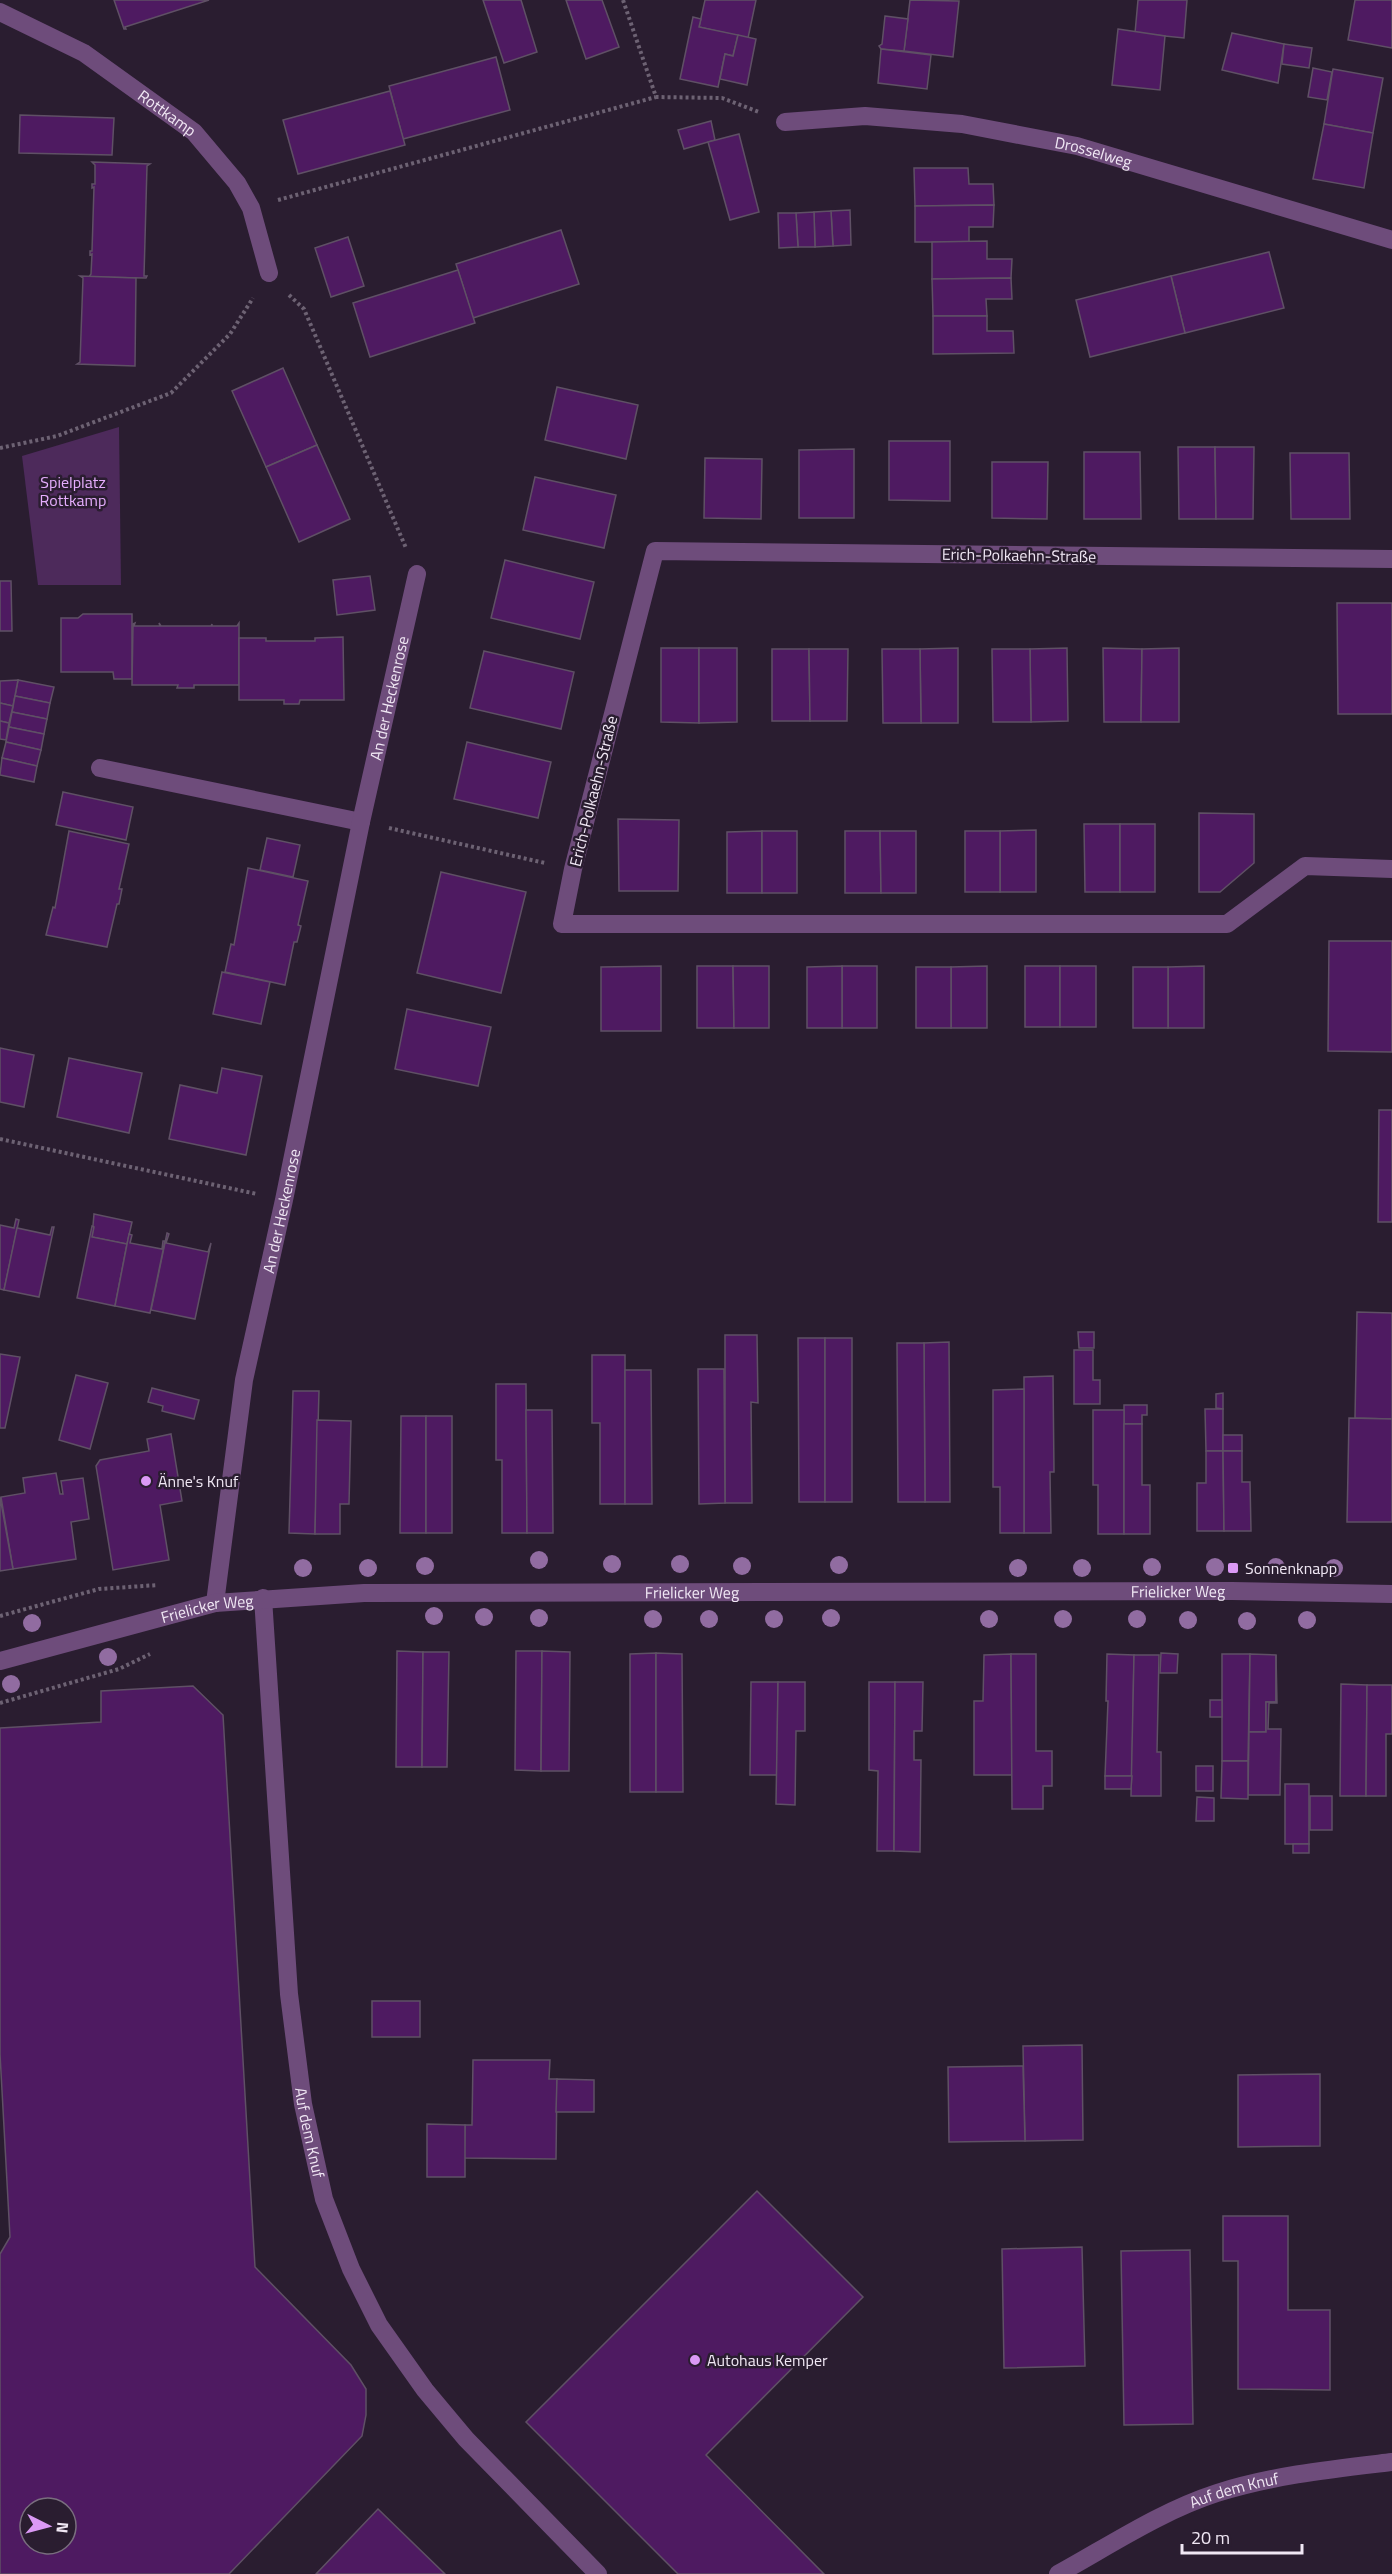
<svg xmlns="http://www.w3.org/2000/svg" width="1392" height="2574" viewBox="0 0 1392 2574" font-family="'Titillium Web',sans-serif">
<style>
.green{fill:#4d2a5b}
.building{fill:#4e1a61;stroke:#5f5065;stroke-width:1.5;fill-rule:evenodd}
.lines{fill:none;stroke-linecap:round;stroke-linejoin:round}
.path{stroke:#6d6273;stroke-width:4;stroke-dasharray:3 3;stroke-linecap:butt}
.minor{stroke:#6e4c7b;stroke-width:18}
.tree{fill:#916ca1}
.poi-dot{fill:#db99f5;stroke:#2a1d30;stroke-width:2}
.labels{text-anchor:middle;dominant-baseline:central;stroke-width:5;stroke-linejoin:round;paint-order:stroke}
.street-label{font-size:16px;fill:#f0e7f4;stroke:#2a1d30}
.park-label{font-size:16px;fill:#e5adfd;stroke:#2a1d30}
.poi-label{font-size:16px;fill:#f0e7f4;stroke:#2a1d30;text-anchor:start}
</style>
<rect width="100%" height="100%" fill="#2a1d30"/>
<polygon class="green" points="119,427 121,585 38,585 22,456"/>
<g class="building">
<polygon points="114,0 209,0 125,27 126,29 124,29"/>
<polygon points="483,0 521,0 537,52 504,63"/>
<polygon points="566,0 602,0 619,47 586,59"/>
<polygon points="705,0 756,0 748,38 699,27"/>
<polygon points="910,0 959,1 953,57 904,51"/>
<polygon points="1138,0 1187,0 1184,38 1135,33"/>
<polygon points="1355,0 1392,0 1392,48 1348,40"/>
<polygon points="885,16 908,19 904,51 881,49 879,46 882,44"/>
<polygon points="693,17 701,19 699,27 738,35 733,56 725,54 718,87 680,79"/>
<polygon points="1118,29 1165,36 1160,90 1112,85"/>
<polygon points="1232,33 1284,44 1278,83 1222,70"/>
<polygon points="738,35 756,39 747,85 720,79 725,54 733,56"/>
<polygon points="1284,44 1312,48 1309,68 1282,64"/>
<polygon points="881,49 931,55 927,89 878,83"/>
<polygon points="496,57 510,110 403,139 389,86"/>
<polygon points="1313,68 1332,72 1327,100 1308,97"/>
<polygon points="1333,69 1383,78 1373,133 1324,124"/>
<polygon points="390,91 405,145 298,174 283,120"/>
<polygon points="20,115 114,118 112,155 19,153"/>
<polygon points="711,121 715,140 684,149 678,130"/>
<polygon points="1324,124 1373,133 1364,188 1313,179"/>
<polygon points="739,134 759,212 730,220 708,142"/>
<polygon points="92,162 150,164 147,166 144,276 147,276 146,278 89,277 91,274 92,254 90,255 90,251 92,251 94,187 92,188 92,184 95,184 95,165"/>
<polygon points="914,168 968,168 969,184 993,184 994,205 915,206"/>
<polygon points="994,205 993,227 969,227 969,242 915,242 915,206"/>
<polygon points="850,210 851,245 833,246 831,211"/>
<polygon points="831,211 833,246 815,247 814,212"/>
<polygon points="814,212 815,247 798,247 796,213"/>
<polygon points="778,213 796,213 798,247 779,248"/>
<polygon points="561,230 579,284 473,318 456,264"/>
<polygon points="348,237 364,286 331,297 315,248"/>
<polygon points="987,241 987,259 1012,259 1011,278 932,279 932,242"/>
<polygon points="1269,252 1284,308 1185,333 1171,276"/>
<polygon points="458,270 475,323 370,357 353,303"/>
<polygon points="80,276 136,278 135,366 77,364 80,362 83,278"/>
<polygon points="1171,276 1185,333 1090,357 1076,300"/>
<polygon points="1011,278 1012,299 986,299 987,316 933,316 932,279"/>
<polygon points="933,316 987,316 987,331 1013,331 1014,353 933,354"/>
<polygon points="283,368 317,445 266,467 232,391"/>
<polygon points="557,387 638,405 626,459 545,440"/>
<polygon points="889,441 950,441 950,501 889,500"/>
<polygon points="317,445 350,519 299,542 266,467"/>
<polygon points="1178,447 1215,447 1216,519 1179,519"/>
<polygon points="1215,447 1254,447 1253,519 1216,519"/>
<polygon points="854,449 854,518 799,518 799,450"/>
<polygon points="1084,452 1140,452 1141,519 1084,519"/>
<polygon points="1290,453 1349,453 1350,519 1291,519"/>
<polygon points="705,458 762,459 761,519 704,518"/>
<polygon points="992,462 1048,462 1047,519 992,518"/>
<polygon points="535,477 616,495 604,548 523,530"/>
<polygon points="505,560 594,582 580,639 491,618"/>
<polygon points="370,576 375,610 337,615 333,580"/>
<polygon points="0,581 11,581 12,631 0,631"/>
<polygon points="1337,603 1392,603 1392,714 1338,714"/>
<polygon points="83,614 132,614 132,679 114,679 113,672 61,672 61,618 78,618"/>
<polygon points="135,623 134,626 160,626 159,623 161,626 211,626 212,624 212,626 237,626 239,623 239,685 194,685 194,688 177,688 178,685 132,685 133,624"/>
<polygon points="343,637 344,700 300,700 299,704 284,704 284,700 239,700 239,638 266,638 266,641 315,641 315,638"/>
<polygon points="661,648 699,648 699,723 661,722"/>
<polygon points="699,648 737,648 737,722 699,723"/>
<polygon points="958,648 958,723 921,723 920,649"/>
<polygon points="1067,648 1068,721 1031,722 1030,649"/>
<polygon points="1103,648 1142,649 1141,722 1104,722"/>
<polygon points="1179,648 1179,722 1141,722 1142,649"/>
<polygon points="772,649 809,649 810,721 772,721"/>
<polygon points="809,649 848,649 847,721 810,721"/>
<polygon points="882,649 920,649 921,723 883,723"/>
<polygon points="992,649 1030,649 1031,722 993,722"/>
<polygon points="484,651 574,672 561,729 470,708"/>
<polygon points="18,680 54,687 50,703 15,696"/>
<polygon points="18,680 13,706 0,703 0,681"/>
<polygon points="15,696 50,703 47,719 12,712"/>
<polygon points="0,703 13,706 9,723 0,721"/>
<polygon points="12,712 47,719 44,734 9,727"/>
<polygon points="0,721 9,723 6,740 0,739"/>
<polygon points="9,727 44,734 41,750 6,742"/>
<polygon points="6,742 41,750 37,766 2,758"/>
<polygon points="467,742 551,762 538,818 454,799"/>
<polygon points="2,758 37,766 34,782 0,775"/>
<polygon points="63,792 133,807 126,840 56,825"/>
<polygon points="1199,813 1254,814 1254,863 1220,892 1199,892"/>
<polygon points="618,819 679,820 678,891 619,891"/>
<polygon points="1084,824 1120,824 1120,892 1085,892"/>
<rect x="1120" y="824" width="35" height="68"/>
<polygon points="1036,830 1036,892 1000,892 1000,831"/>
<polygon points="69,831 129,844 119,889 122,889 119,904 117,904 107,947 46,935 53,907 55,908"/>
<polygon points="762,831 762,893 727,893 727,832"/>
<rect x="762" y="831" width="35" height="62"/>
<polygon points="845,831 880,831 881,893 845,893"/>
<polygon points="880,831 916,831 916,893 881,893"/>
<rect x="965" y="831" width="35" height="61"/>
<polygon points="267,838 300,845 293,877 260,870"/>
<polygon points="248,868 308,881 298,925 301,926 297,942 294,942 285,985 225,972 231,944 234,945"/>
<polygon points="441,872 526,892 501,993 417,973"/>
<polygon points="1329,941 1392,941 1392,1052 1328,1051"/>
<polygon points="661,966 661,1031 601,1031 601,967"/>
<polygon points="697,966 733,966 734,1028 697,1028"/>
<polygon points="733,966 769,966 769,1028 734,1028"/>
<rect x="842" y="966" width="35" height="62"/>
<polygon points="842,966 842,1028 807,1028 807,967"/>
<polygon points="987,966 987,1028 951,1028 951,967"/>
<rect x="1025" y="966" width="35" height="61"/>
<rect x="1060" y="966" width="36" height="61"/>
<polygon points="1204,966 1204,1028 1168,1028 1168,967"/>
<rect x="916" y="967" width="35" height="61"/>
<rect x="1133" y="967" width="35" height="61"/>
<polygon points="222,972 270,982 261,1024 213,1014"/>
<polygon points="407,1009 491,1027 478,1086 395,1069"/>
<polygon points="0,1048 34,1055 24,1107 0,1102"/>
<polygon points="69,1058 142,1073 129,1133 57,1117"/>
<polygon points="222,1068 262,1076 246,1155 169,1139 180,1085 217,1093"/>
<polygon points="1379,1110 1392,1110 1392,1222 1378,1222"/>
<polygon points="94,1214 132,1222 127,1244 92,1237"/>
<polygon points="16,1219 19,1220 4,1290 0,1289 0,1225 14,1228"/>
<polygon points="92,1226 94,1227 92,1237 127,1244 115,1306 77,1298"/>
<polygon points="52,1227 54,1227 39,1297 4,1290 17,1228 50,1235"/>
<polygon points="167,1233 169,1234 166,1243 208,1252 211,1243 195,1319 151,1310"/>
<polygon points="129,1234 132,1235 130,1243 162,1249 163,1241 165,1241 150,1313 115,1306"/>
<polygon points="1357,1312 1392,1313 1392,1419 1355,1418"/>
<polygon points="1078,1332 1094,1332 1094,1348 1079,1348"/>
<polygon points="725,1335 757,1335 758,1403 751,1402 752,1503 725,1503"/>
<polygon points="798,1338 825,1338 825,1502 799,1502"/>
<rect x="825" y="1338" width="27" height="164"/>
<polygon points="949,1342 950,1502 925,1502 924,1343"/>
<polygon points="897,1343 924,1343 925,1502 898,1502"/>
<polygon points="1074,1350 1093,1350 1093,1380 1100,1380 1100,1404 1074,1404"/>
<polygon points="0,1354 20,1357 5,1428 0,1428"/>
<polygon points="592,1355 625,1355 625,1504 600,1504 600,1423 592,1423"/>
<polygon points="698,1369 724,1369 725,1503 699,1504"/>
<polygon points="625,1370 651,1370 652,1504 625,1504"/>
<polygon points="76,1375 108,1383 90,1449 59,1440"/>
<polygon points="1053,1376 1054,1472 1050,1472 1051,1533 1024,1533 1024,1377"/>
<polygon points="496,1384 526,1384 527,1533 502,1533 502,1460 496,1460"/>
<polygon points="152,1388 199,1400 194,1419 162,1411 163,1406 148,1402"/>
<polygon points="1024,1389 1024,1533 1000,1533 1000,1487 993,1487 993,1390"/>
<polygon points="293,1391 319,1391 315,1534 289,1533"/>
<polygon points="1223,1393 1223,1409 1216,1408 1216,1394"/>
<polygon points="1124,1405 1147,1405 1147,1415 1142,1415 1142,1424 1124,1424"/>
<polygon points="1205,1409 1223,1409 1223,1451 1206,1451"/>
<polygon points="526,1410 552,1410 553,1533 527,1533"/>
<polygon points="1093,1410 1124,1410 1124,1534 1098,1534 1098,1485 1093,1485"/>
<polygon points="401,1416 426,1416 426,1533 400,1533"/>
<rect x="426" y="1416" width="26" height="117"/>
<polygon points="1349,1418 1392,1419 1392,1522 1347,1522"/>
<polygon points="317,1420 351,1421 349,1504 340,1504 340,1534 315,1534"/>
<polygon points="1124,1424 1142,1424 1142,1485 1150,1485 1150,1534 1124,1534"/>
<polygon points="171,1434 182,1501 160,1505 169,1560 113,1570 96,1466 100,1460 149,1451 147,1439"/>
<rect x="1223" y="1435" width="19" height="16"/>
<polygon points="1206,1451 1223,1451 1224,1531 1197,1531 1197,1483 1206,1483"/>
<polygon points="1223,1451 1242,1451 1242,1482 1250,1482 1251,1531 1224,1531"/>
<polygon points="56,1473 60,1494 63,1494 61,1481 83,1478 89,1519 71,1522 76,1559 13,1569 1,1497 25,1493 23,1478"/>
<polygon points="0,1497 13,1569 0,1571"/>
<polygon points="397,1651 423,1652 422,1767 396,1767"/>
<polygon points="516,1651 542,1651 541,1771 515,1770"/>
<polygon points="542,1651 570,1652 569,1771 541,1771"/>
<polygon points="423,1652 449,1652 447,1767 422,1767"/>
<polygon points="656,1653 656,1792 630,1792 630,1654"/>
<polygon points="656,1653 682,1654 683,1792 656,1792"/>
<polygon points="1161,1653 1178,1654 1177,1673 1160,1673"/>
<polygon points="1011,1654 1012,1775 974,1775 974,1701 983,1701 984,1655"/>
<polygon points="1011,1654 1036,1654 1036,1751 1052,1751 1052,1786 1043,1786 1043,1809 1012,1809"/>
<polygon points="1107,1654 1134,1655 1132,1776 1105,1776 1108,1701 1106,1701"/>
<polygon points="1222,1654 1250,1654 1248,1761 1222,1761"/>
<polygon points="1250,1654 1276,1655 1276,1702 1266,1702 1266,1732 1249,1732"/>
<polygon points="1134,1655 1159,1655 1157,1752 1161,1752 1161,1796 1131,1796"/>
<polygon points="1276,1655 1277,1703 1269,1703 1268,1729 1281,1729 1280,1795 1248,1795 1249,1732 1266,1732 1266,1702 1276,1702"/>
<polygon points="751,1682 778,1682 777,1775 750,1775"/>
<polygon points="778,1682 805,1682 805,1731 796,1731 795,1805 776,1804"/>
<polygon points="869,1682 895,1682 894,1851 877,1851 878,1771 869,1770"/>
<polygon points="895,1682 923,1682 922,1731 914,1731 914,1760 921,1760 920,1852 894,1851"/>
<polygon points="1341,1684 1367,1685 1366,1796 1340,1796"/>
<polygon points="1367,1685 1392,1685 1392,1734 1386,1734 1386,1796 1366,1796"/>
<path d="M193,1686L223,1715L255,2267L351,2365L366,2389V2415L362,2436L229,2574H0V2254L10,2237L0,2054V1728L101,1722V1691ZM30,2508H66V2544H30Z"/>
<rect x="1210" y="1700" width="12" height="17"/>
<polygon points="1222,1761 1248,1761 1248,1799 1221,1798"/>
<rect x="1196" y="1766" width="17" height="25"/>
<polygon points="1105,1776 1132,1776 1131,1789 1105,1789"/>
<rect x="1285" y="1784" width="24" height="60"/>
<rect x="1310" y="1796" width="22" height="34"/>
<polygon points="1197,1797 1214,1798 1214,1821 1196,1821"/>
<rect x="1293" y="1844" width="16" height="9"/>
<rect x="372" y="2001" width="48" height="36"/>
<polygon points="1082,2045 1083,2140 1025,2141 1023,2046"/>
<polygon points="473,2060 550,2060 549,2079 557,2079 556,2159 464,2158 465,2125 472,2125"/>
<polygon points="1023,2066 1025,2141 949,2142 948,2067"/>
<polygon points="1320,2074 1320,2146 1238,2147 1238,2075"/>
<polygon points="557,2079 594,2080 594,2112 556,2112"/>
<polygon points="427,2124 465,2125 465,2177 427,2177"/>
<polygon points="757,2191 863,2297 706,2455 824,2574 678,2574 526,2422"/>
<polygon points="1223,2216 1288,2216 1288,2310 1330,2310 1330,2390 1238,2389 1238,2261 1223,2261"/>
<polygon points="1082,2247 1085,2366 1004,2368 1002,2249"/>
<polygon points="1190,2250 1193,2424 1124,2425 1121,2251"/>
<polygon points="378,2509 445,2574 316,2574"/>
</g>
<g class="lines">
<g class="path">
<polyline points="623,0 656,97 722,98 759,112"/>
<polyline points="278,200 656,97"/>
<polyline points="289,295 304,309 406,548"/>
<polyline points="0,448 57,436 171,393 230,334 253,298"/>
<polyline points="389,828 545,863"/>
<polyline points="0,1139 257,1194"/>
<polyline points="0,1616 99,1589 158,1585"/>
<polyline points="0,1703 119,1669 150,1654"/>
</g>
<g class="minor">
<path id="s1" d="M0,12L84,53L194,132L237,183L251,208L269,273"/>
<path id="s2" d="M785,122L865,116L962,124L1077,146L1392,240"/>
<polyline points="1392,559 655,551 573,869 562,924 1227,924 1305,866 1392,869"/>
<polyline points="100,768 361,822"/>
<path id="s3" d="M263,1598L289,1994L303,2104L324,2199L351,2269L379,2325L425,2390L466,2439L598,2574"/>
<path id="s4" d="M215,1603L244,1380L284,1200L361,822L417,574"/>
<path id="s5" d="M0,1661L215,1603L364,1593L1232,1591L1392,1594"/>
<path id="s6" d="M1058,2574C1109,2546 1161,2511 1217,2493C1274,2475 1333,2469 1392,2462"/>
</g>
</g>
<g class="tree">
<circle cx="539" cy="1560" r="9"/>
<circle cx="612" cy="1564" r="9"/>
<circle cx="680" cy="1564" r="9"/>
<circle cx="839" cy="1565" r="9"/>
<circle cx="425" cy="1566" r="9"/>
<circle cx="742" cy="1566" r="9"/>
<circle cx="1152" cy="1567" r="9"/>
<circle cx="1215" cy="1567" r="9"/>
<circle cx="1276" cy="1567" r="9"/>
<circle cx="303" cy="1568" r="9"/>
<circle cx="368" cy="1568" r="9"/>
<circle cx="1018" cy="1568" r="9"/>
<circle cx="1082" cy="1568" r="9"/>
<circle cx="1334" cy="1568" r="9"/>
<circle cx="434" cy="1616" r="9"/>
<circle cx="484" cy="1617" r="9"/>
<circle cx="539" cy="1618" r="9"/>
<circle cx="831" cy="1618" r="9"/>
<circle cx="653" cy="1619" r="9"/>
<circle cx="709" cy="1619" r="9"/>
<circle cx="774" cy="1619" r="9"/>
<circle cx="989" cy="1619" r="9"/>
<circle cx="1063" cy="1619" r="9"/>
<circle cx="1137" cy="1619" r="9"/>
<circle cx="1188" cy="1620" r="9"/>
<circle cx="1307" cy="1620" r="9"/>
<circle cx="1247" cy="1621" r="9"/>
<circle cx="32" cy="1623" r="9"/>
<circle cx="108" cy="1657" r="9"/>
<circle cx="11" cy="1684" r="9"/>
</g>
<g class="poi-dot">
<circle cx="146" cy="1481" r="6"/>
<rect x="1227" y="1562" width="12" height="12" rx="3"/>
<circle cx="695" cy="2360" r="6"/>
</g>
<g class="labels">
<g class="street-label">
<text stroke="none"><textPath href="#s1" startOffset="196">Rottkamp</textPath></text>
<text stroke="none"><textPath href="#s2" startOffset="312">Drosselweg</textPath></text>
<text transform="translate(1019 555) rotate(1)">Erich-Polkaehn-Straße</text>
<text stroke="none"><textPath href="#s4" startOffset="922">An der Heckenrose</textPath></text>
<text transform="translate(593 791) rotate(-76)">Erich-Polkaehn-Straße</text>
<text stroke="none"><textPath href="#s4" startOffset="398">An der Heckenrose</textPath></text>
<text stroke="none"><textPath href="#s5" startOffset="1186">Frielicker Weg</textPath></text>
<text stroke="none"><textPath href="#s5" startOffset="700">Frielicker Weg</textPath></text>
<text stroke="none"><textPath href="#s5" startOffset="214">Frielicker Weg</textPath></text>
<text stroke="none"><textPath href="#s3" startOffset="537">Auf dem Knuf</textPath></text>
<text stroke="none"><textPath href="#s6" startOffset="196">Auf dem Knuf</textPath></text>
</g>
<g class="park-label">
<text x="73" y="482">Spielplatz<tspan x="73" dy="18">Rottkamp</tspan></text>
</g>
<g class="poi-label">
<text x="158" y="1481">Änne's Knuf</text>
<text x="1245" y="1568">Sonnenknapp</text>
<text x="707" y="2360">Autohaus Kemper</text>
</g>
</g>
<g transform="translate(48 2526) rotate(96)"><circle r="28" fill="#2a1d30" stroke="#796e7e" stroke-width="1.5"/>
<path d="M0-4.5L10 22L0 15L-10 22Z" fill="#db99f5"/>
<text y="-9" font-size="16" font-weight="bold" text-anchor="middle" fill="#f0e7f4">N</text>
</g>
<path d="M1182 2544v9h120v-9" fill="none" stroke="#f0e7f4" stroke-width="3"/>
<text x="1191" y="2544" font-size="18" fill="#f0e7f4" stroke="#2a1d30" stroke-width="4.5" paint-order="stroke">20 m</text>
</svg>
